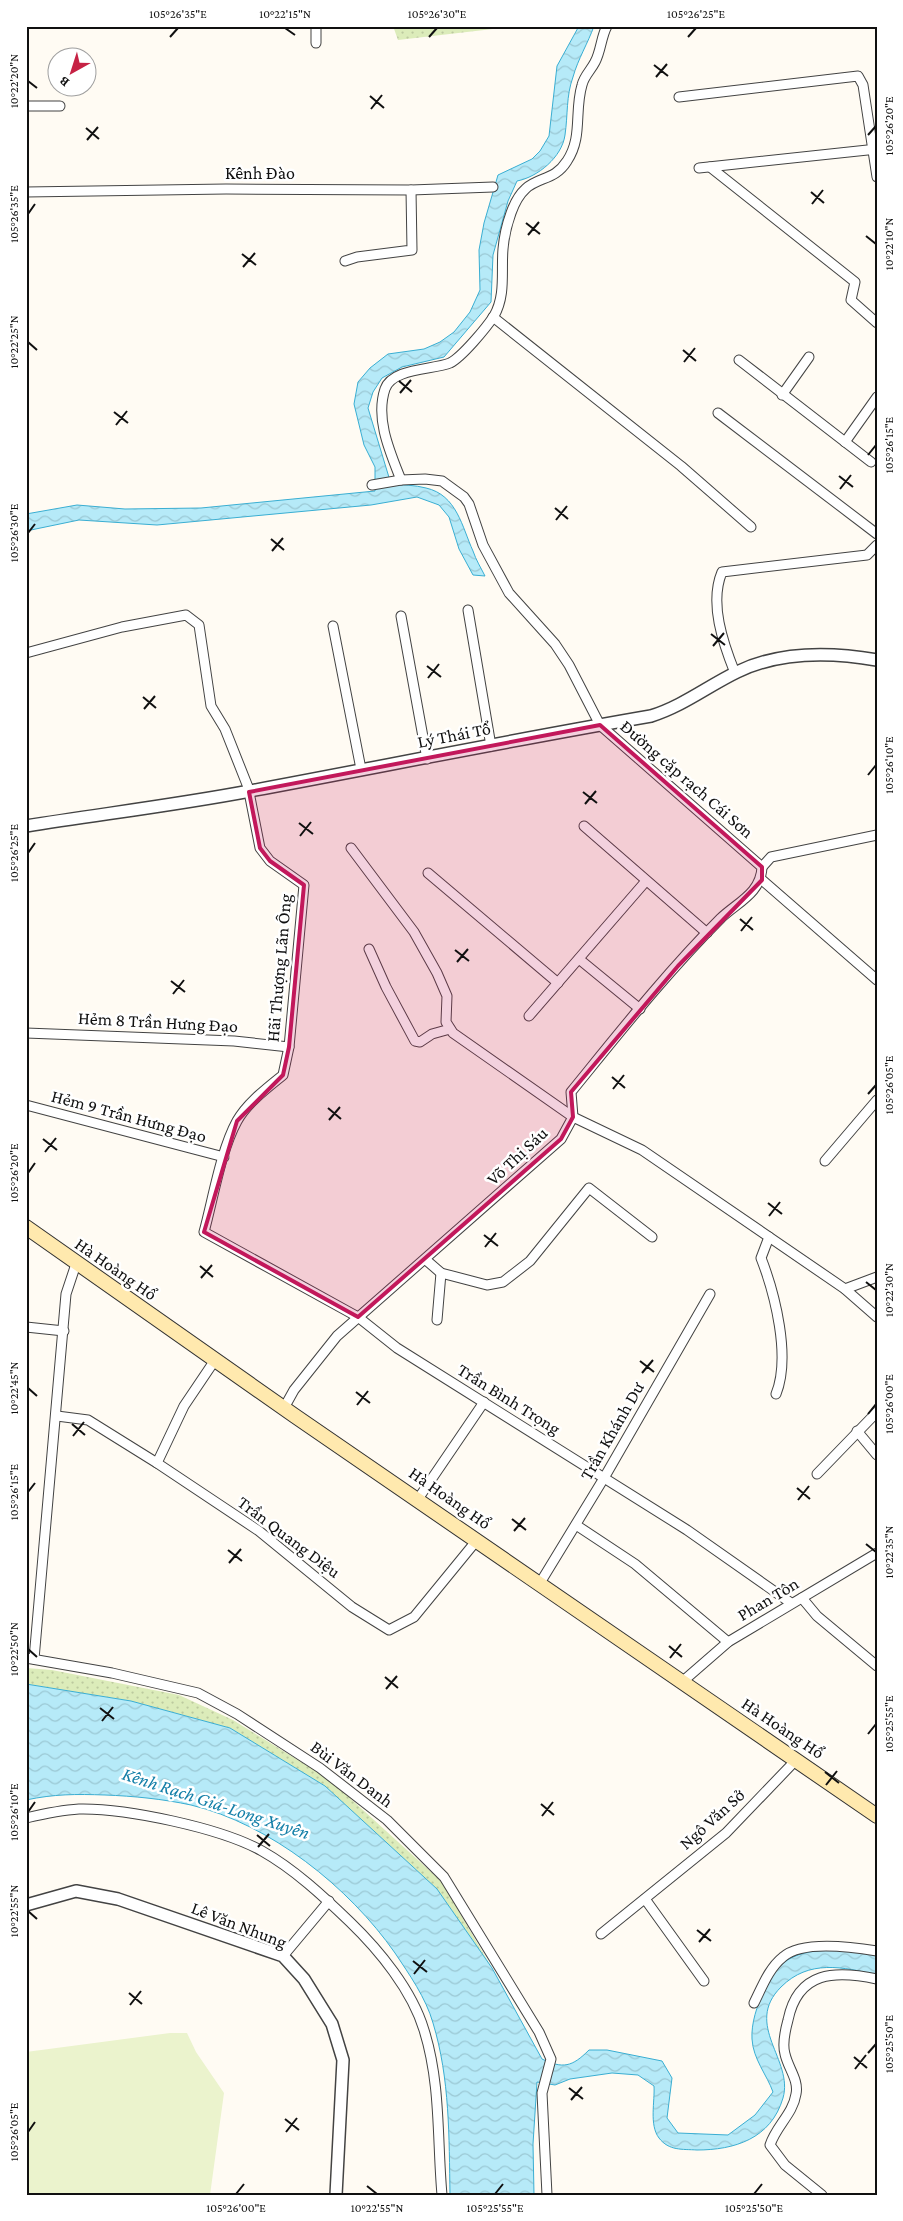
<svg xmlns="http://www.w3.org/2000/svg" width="903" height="2221" viewBox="0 0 903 2221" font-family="'Crimson Pro',serif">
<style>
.grass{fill:url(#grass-dots)}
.pitch{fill:#ebf3cd}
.water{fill:url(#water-waves);stroke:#3aaed2}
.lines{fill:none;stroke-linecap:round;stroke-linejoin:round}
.minor-casing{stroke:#434343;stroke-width:11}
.tertiary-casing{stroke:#434343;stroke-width:14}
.secondary-casing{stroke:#323232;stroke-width:16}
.minor{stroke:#fff;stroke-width:9}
.tertiary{stroke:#fff;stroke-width:11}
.secondary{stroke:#ffe9ae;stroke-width:14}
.marked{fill:#c2185b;fill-opacity:0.2;stroke:#c2185b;stroke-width:4;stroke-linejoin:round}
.ticks{fill:none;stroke:#101010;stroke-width:2}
.labels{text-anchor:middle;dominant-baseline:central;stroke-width:5;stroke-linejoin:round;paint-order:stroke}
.street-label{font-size:18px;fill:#101010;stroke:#fff}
.water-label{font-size:19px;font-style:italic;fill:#137fa8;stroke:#fff}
.neatline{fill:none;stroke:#101010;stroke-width:2}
.ticks-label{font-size:12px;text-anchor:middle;fill:#101010}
</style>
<defs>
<pattern id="grass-dots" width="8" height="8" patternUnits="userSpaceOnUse" patternTransform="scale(1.25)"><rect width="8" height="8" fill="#dcecba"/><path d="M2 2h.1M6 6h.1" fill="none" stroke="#bcc99f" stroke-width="1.8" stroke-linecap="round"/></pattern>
<pattern id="water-waves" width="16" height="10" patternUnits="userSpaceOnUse" patternTransform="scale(1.25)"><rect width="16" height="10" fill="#b6eaf8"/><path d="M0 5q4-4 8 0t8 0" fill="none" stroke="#9bc8d4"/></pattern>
</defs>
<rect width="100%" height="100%" fill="#fffbf3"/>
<g class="grass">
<polygon points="393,26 519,26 398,40"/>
<polygon points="26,1668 52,1670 179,1695 233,1720 329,1779 441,1881 492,1968 437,1889 325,1786 230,1728 131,1701 26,1684"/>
</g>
<polygon class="pitch" points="170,2033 187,2033 196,2052 224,2093 210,2195 26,2195 26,2052"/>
<g class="water">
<path d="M579,26h15c-6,17 -16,33 -21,51 -7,19 -5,38 -8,58 -3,22 -27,42 -48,46l-9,20 -15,54 -2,47 -47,55 -42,10 -20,11 -9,14 -5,16 23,76c12,1 24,1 35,4 31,7 36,39 47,63 3,9 8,17 12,25l-12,-1 -14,-26 -10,-32 -10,-12 -22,-8 -46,8 -214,20 -78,-5 -53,11v-17l51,-9 48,4 76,-1 174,-17v-24l-11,-22 -10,-41 4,-22 12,-14 18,-14 36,-5 16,-7 14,-10 16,-20 10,-22 -1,-40 5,-27 14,-48 34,-16 8,-8 9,-15 8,-70z"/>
<path d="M26,1684l105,17 99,27 95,58 112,103 55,79 50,91c21,10 30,8 47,-9h18l55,11 10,17 -5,40 11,15 50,2 27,-20 18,-23c-6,-17 -20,-33 -21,-53 -1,-15 5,-34 12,-48 5,-9 10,-22 19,-28 25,-19 65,-12 94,-9v21c-34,-8 -68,-16 -96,12 -38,38 13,73 2,111 -12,41 -49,52 -86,52 -15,-1 -28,1 -38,-12 -10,-13 -4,-37 -5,-52l-16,-11 -26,-2 -42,6 -15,6 -18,-3 -4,62 1,51h-84c-1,-58 0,-116 -17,-172 -7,-25 -24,-49 -38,-70 -46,-66 -125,-129 -204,-148 -28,-6 -58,-9 -86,-10 -29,-1 -51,-1 -79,5z"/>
</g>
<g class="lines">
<defs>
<g id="minor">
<polyline points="316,43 316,26"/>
<polyline points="679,97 858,76 863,85 877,177"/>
<polyline points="26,106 60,106"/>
<polyline points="710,167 855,282 851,300 877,323"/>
<polyline points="699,168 877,149"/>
<polyline points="26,192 226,189 411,190 493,187"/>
<polyline points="345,261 357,257 412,250 411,190"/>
<polyline points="493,317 681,466 751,527"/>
<polyline points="739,360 871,462"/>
<polyline points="782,395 809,357"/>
<polyline points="718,413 877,534"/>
<polyline points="845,442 877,397"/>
<path d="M401,480l24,-1 17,2 22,16 5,7 14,41 26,48 46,51 14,21 31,60 162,142c-1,26 -24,35 -41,51 -54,54 -102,115 -150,174l2,25"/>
<path d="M372,485l29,-5c-11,-28 -26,-61 -16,-91 7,-21 48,-19 65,-26 12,-6 36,-35 44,-47 12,-21 7,-44 9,-67 1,-12 4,-25 8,-36 15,-43 39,-25 56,-52 16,-24 7,-49 15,-76 2,-9 9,-15 13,-23 6,-11 6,-25 12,-36"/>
<polyline points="468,610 491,746"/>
<polyline points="401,616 427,759"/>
<polyline points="333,626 361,769"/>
<path d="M26,653l96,-26 64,-12 13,10 12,81 14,23 23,58 12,61 10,13 34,24 -15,162 -6,28c-16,13 -36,28 -46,46 -16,29 -24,78 -33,111l154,85 39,31 290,182 104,73"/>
<path d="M735,673c-12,-30 -26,-70 -13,-101l145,-17 10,-10"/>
<polyline points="584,826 707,933"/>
<polyline points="351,848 414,932 437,973 447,996 446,1022 453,1033 573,1117 642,1150 845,1289 877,1317"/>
<polyline points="762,867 771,857 877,835"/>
<polyline points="428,873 558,983"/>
<polyline points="762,880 877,980"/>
<polyline points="369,949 386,987 415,1041 420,1042 432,1034 450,1029"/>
<polyline points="579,959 640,1009"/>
<polyline points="529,1016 646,881"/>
<polyline points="26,1033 234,1041 289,1047"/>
<polyline points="26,1105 224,1157"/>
<polyline points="825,1161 877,1100"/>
<path d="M769,1237l-8,21c14,36 30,99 15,136"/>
<polyline points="426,1260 441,1273 487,1285 503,1282 530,1261 589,1188 652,1237"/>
<polyline points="845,1289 877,1277"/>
<polyline points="437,1320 441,1273"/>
<polyline points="26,1327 64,1331"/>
<polyline points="284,1408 294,1390 337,1336 561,1139 573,1117"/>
<polyline points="57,1416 88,1420 157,1463 259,1531 352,1607 389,1630 414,1617 477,1540"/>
<polyline points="857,1431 877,1455"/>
<polyline points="157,1463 184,1406 215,1360"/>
<polyline points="817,1474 877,1412"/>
<polyline points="418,1499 484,1402"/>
<polyline points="576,1525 635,1564 728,1642"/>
<polyline points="540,1583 604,1478 710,1294"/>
<polyline points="802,1598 817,1616 877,1666"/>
<polyline points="26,1658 112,1673 198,1693 237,1714 320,1768 387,1820 444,1877 539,2032 551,2059 542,2093 547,2195"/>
<polyline points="34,1659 66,1294 76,1264"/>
<polyline points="682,1682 728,1642 877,1553"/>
<path d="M26,1818c17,-4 36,-8 53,-9 47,-1 142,19 183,42 32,18 61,45 88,71 29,28 62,68 74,108 17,54 13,109 18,165"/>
<polyline points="645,1899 704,1981"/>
<polyline points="601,1934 726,1833 796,1760"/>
<polyline points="283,1956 329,1901"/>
<path d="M754,2003c8,-16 15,-35 29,-46 19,-17 70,-10 94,-6"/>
<path d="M822,2195l-37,-30 -15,-20c6,-19 23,-31 26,-51 3,-14 -8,-26 -11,-40 -3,-10 0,-23 3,-34 10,-49 47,-50 89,-41"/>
</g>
<g id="tertiary">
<path d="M26,826c75,-12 150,-21 224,-35 134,-25 267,-52 401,-75 32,-10 57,-30 86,-44 43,-21 94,-20 140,-12"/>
<polyline points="26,1905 76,1891 118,1899 283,1956 304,1979 332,2024 343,2060 336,2195"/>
</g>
<polyline id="secondary" points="26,1227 295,1416 877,1816"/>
</defs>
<use href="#minor" class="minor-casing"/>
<use href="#tertiary" class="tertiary-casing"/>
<use href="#secondary" class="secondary-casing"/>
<use href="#minor" class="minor"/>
<use href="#tertiary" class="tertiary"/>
<use href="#secondary" class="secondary"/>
</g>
<path class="marked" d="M600,725l162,142v13l-84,86 -107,126 2,25 -12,22 -203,178 -154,-85 33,-111 46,-46 6,-28 15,-162 -34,-24 -10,-13 -11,-56z"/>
<path class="ticks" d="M285,28l10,7M170,37l8,-9M429,37l8,-9M688,37l8,-9M654,65l14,11M656,77l11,-13M28,81l9,7M370,96l14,12M371,109l11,-14M86,128l13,11M868,135l8,-9M87,140l11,-13M811,192l13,11M812,204l11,-14M28,214l7,-10M526,223l14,11M528,235l11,-13M866,236l10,8M242,254l14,11M243,267l12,-14M28,342l9,8M683,350l13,11M684,362l11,-14M399,381l13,11M400,393l11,-13M114,412l14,11M116,425l11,-14M868,455l8,-10M839,476l14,11M840,489l11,-14M555,508l13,11M556,520l11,-14M28,533l7,-9M271,539l13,11M272,551l11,-13M711,634l14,11M713,646l11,-13M427,666l14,11M428,678l11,-14M143,697l13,11M144,709l11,-13M868,775l8,-10M583,792l14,11M585,804l11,-13M299,823l14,11M300,836l11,-14M28,853l7,-10M740,919l13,11M741,931l11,-14M455,950l14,11M457,962l11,-13M171,981l14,11M173,994l11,-14M612,1077l13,11M613,1089l11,-14M868,1094l8,-9M328,1108l13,11M329,1120l11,-13M43,1139l14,11M45,1152l11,-14M28,1173l7,-10M768,1203l14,11M769,1216l11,-14M484,1235l14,11M485,1247l11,-14M200,1266l13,11M201,1278l11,-13M866,1282l10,8M640,1361l14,11M642,1373l11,-13M28,1388l9,8M356,1392l14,11M357,1405l11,-14M868,1414l8,-10M72,1424l13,11M73,1436l11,-14M797,1488l13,11M28,1492l7,-9M798,1500l11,-14M512,1519l14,11M514,1531l11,-13M866,1544l10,8M228,1550l14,11M229,1563l12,-14M669,1646l13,11M28,1649l9,8M670,1658l11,-14M385,1677l13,11M386,1689l11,-13M100,1708l14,11M102,1721l11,-14M868,1734l8,-10M825,1772l14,11M826,1785l11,-14M541,1804l13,11M28,1812l7,-10M542,1816l11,-14M257,1835l13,11M258,1847l11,-13M28,1911l9,8M697,1930l14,11M699,1942l11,-13M413,1961l14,11M414,1974l11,-14M129,1993l13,11M130,2005l11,-14M868,2053l8,-9M854,2057l13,11M855,2069l11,-14M569,2088l14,11M571,2100l11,-13M285,2119l14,11M28,2132l7,-10M286,2132l11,-14M367,2186l10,8M236,2194l8,-10M495,2194l8,-10M754,2194l8,-10"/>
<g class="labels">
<g class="street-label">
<text x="260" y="173">Kênh Đào</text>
<text transform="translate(454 735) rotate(-11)">Lý Thái Tổ</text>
<text transform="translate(687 779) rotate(41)">Đường cặp rạch Cái Sơn</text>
<text transform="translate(279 968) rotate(-85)">Hãi Thượng Lãn Ông</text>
<text transform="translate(158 1022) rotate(3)">Hẻm 8 Trần Hưng Đạo</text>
<text transform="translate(129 1116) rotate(15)">Hẻm 9 Trần Hưng Đạo</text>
<text transform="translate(517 1156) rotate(-43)">Võ Thị Sáu</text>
<text transform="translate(116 1269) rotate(35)">Hà Hoàng Hổ</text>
<text transform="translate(509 1399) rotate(32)">Trần Bình Trọng</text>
<text transform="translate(612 1431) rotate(-60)">Trần Khánh Dư</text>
<text transform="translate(450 1498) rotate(35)">Hà Hoàng Hổ</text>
<text transform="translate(289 1537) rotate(37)">Trần Quang Diệu</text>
<text transform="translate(768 1599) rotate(-31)">Phan Tôn</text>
<text transform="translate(783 1728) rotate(34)">Hà Hoàng Hổ</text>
<text transform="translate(352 1774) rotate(37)">Bùi Văn Danh</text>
<text transform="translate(712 1819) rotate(-42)">Ngô Văn Sở</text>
<text transform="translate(239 1925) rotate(21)">Lê Văn Nhung</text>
</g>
<g class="water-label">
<text transform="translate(216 1803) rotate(18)">Kênh Rạch Giá-Long Xuyên</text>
</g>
</g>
<rect width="903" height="2221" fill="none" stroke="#ffffff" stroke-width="55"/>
<g transform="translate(72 72) rotate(219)"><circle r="24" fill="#ffffff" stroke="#9f9f9f"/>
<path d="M0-4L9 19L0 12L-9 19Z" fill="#c62244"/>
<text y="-8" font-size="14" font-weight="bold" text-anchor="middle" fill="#101010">B</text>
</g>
<rect x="28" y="28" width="848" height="2166" class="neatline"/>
<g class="ticks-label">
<text x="178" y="18">105°26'35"E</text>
<text x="285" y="18">10°22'15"N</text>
<text x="437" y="18">105°26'30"E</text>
<text x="696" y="18">105°26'25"E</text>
<text transform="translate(14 81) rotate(-90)" y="4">10°22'20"N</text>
<text transform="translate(889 126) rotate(-90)" y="4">105°26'20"E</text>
<text transform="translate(14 214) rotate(-90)" y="4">105°26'35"E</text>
<text transform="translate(889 244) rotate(-90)" y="4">10°22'10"N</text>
<text transform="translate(14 342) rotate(-90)" y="4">10°22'25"N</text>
<text transform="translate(889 445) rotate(-90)" y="4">105°26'15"E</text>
<text transform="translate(14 533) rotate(-90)" y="4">105°26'30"E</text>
<text transform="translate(889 765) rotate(-90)" y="4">105°26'10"E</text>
<text transform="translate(14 853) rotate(-90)" y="4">105°26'25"E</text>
<text transform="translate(889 1085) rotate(-90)" y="4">105°26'05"E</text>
<text transform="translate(14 1173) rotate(-90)" y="4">105°26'20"E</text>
<text transform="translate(889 1290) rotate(-90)" y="4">10°22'30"N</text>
<text transform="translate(14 1388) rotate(-90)" y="4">10°22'45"N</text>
<text transform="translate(889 1404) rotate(-90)" y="4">105°26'00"E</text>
<text transform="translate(14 1492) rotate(-90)" y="4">105°26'15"E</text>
<text transform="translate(889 1552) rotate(-90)" y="4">10°22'35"N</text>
<text transform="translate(14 1649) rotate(-90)" y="4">10°22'50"N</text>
<text transform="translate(889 1724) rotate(-90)" y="4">105°25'55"E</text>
<text transform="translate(14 1812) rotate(-90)" y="4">105°26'10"E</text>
<text transform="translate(14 1911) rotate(-90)" y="4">10°22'55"N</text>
<text transform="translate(889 2044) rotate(-90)" y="4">105°25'50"E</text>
<text transform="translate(14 2132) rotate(-90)" y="4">105°26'05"E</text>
<text x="236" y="2212">105°26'00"E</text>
<text x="377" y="2212">10°22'55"N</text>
<text x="495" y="2212">105°25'55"E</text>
<text x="754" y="2212">105°25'50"E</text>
</g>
</svg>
